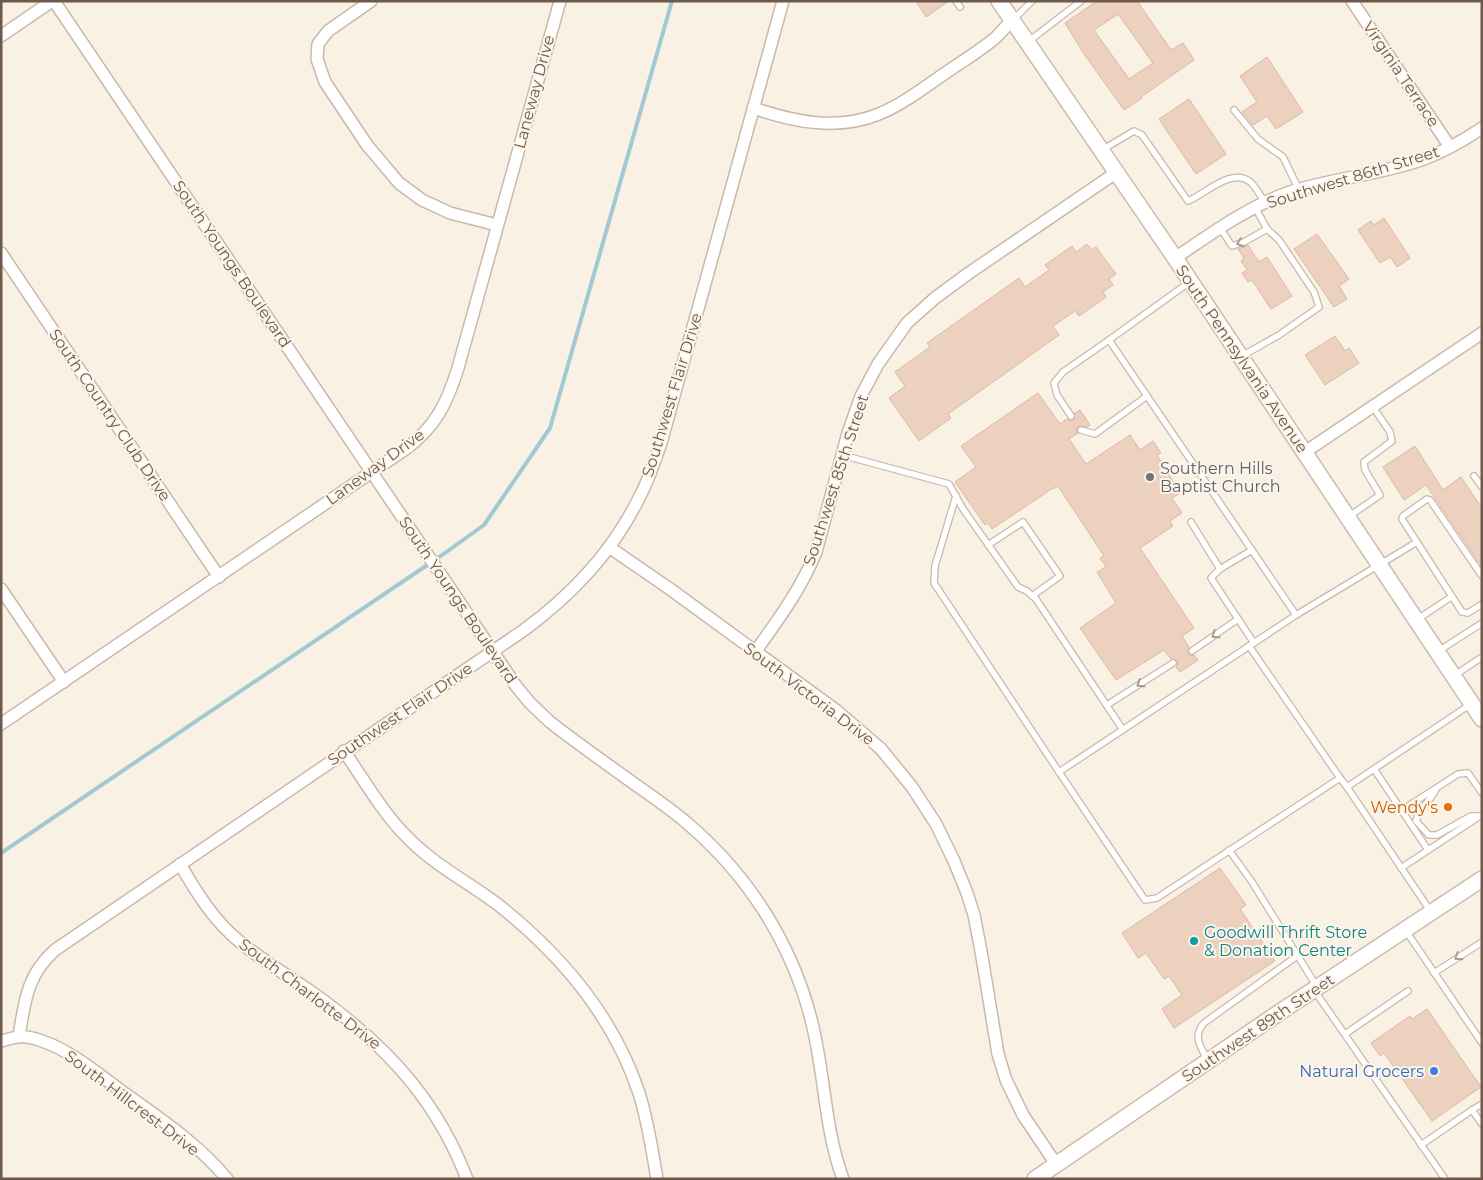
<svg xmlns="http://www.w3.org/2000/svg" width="1483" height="1180" viewBox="0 0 1483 1180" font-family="Montserrat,sans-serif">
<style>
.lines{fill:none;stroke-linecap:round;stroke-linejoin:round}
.stream{stroke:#a2c9d1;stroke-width:4}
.building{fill:#ebd1be;stroke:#dcb8a1;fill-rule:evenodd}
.lane-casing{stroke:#c8b9ab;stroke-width:8}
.street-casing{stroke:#c8b9ab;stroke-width:14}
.secondary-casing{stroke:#cebbac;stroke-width:18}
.lane{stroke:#fff;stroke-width:5.5}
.street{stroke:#fff;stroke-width:11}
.secondary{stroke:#fff;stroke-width:15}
.oneway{stroke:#a89b94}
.worship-dot{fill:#6b7280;stroke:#fdf5e9;stroke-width:2}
.food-dot{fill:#e8710a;stroke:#fdf5e9;stroke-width:2}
.culture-dot{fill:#0f9aa8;stroke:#fdf5e9;stroke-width:2}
.shop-dot{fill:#3f7fe0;stroke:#fdf5e9;stroke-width:2}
.labels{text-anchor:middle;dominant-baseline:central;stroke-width:4;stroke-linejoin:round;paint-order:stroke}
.street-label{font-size:16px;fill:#6e594c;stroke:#fdf5e9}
.worship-label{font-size:16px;fill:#5b616d;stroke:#fdf5e9;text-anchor:start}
.food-label{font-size:16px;fill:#c56008;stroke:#fdf5e9;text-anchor:end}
.culture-label{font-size:16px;fill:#0d838f;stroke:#fdf5e9;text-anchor:start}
.shop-label{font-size:16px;fill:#366cbe;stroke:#fdf5e9;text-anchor:end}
</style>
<rect width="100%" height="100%" fill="#f9f1e4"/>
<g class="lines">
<polyline class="stream" points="1,853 445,553 484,525 550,428 672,1"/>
</g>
<g class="building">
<polygon points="916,1 949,1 926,17"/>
<path d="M1097,1h40l34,49 12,-7 11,17 -53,37 1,1 -18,12 -40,-56 -19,-31zM1118,14l35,49 -24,16 -35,-49z"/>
<polygon points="1267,57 1303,112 1276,129 1267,116 1253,125 1242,112 1257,102 1240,76"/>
<polygon points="1189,99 1226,154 1196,174 1159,119"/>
<polygon points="1384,218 1410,258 1397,267 1390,257 1380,263 1358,230 1371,221 1374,225"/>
<polygon points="1317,234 1349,279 1339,286 1347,299 1334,307 1294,249"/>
<polygon points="1087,244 1092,250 1096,247 1116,274 1109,279 1113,285 1103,292 1106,297 1079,316 1075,311 1053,326 1059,335 948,414 951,418 919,441 889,398 905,386 895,372 930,347 927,343 1019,278 1025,287 1049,270 1045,265 1072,246 1076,252"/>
<polygon points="1248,245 1259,262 1267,257 1292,296 1271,309 1252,280 1248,282 1242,273 1247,270 1241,261 1244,258 1238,249"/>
<polygon points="1335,336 1345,351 1349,348 1359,363 1325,385 1305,355"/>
<polygon points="1038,393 1060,424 1067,419 1071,421 1074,420 1075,413 1080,410 1090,425 1087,427 1078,426 1076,429 1078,433 1069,439 1086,464 1130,435 1140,450 1153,441 1161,453 1157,455 1180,493 1172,498 1182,513 1170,521 1173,526 1140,548 1194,628 1182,636 1189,647 1188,653 1190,655 1194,655 1198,660 1180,672 1176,667 1178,663 1177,660 1171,659 1164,650 1116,680 1080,628 1116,603 1097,572 1106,567 1100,558 1104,556 1058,486 1053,489 1053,488 992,529 988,523 985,525 955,482 976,467 961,446"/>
<polygon points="1415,446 1443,490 1461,477 1482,508 1482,567 1426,485 1404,500 1383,467"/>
<polygon points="1220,868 1246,905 1240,909 1275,961 1174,1028 1162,1009 1182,995 1169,976 1164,979 1146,953 1138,958 1122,933"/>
<polygon points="1427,1009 1481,1087 1432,1121 1384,1053 1380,1056 1371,1043 1410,1016 1412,1019"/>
</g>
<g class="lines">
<defs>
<g id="lane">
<polyline points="956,1 960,7"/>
<polyline points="1014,19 1032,1"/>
<polyline points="1029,41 1081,1"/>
<polyline points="1234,110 1258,139 1283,157 1299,190"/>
<path d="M1102,150l32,-19 8,4 46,66c17,-7 43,-33 61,-20 6,4 11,15 16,21"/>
<polyline points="1220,228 1232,246 1244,242 1267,229"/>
<polyline points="1191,281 1109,340 1296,615 1417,542"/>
<polyline points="1242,356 1279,335 1319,307 1314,292 1279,240 1267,229 1255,207"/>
<polyline points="1071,416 1057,395 1054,383 1063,372 1109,340"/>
<polyline points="1081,430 1095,434 1147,396"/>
<polyline points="842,455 949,484 963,509 1018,587 1027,591 1036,599 1123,730"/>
<polyline points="1474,476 1482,487"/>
<polyline points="956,496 935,566 934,583 1059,772"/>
<polyline points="1348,517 1380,495 1365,470 1364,462 1392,441 1390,432 1373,407"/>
<polyline points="1191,522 1220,569 1252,550"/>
<polyline points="988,545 1023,522 1060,576 1032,596"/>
<polyline points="1220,569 1211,578 1254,643"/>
<polyline points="1482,576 1430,500 1427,499 1403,516 1402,519 1462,612 1468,613 1482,604"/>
<polyline points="1296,615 1059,772 1145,900 1157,898 1340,778 1347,787"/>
<polyline points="1418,619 1451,597"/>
<polyline points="1249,646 1340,778"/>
<polyline points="1192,651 1238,619"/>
<polyline points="1437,652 1482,623"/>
<polyline points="1455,675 1482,657"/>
<polyline points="1107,705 1173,663"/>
<polyline points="1374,769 1428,850"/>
<path d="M1436,789c-5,11 -17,20 -20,32l13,14h8l34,-19h10"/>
<polyline points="1402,810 1458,774 1468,773 1482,793"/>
<polyline points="1229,850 1252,882 1317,987"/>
<polyline points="1401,868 1480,816"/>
<polyline points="1431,912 1347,787 1471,704"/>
<polyline points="1406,931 1482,1043"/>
<polyline points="1434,973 1482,942"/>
<polyline points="1314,990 1445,1179"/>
<polyline points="1345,1034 1408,991"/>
<path d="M1208,1061c-7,-14 -16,-24 -4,-38l93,-67"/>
<polyline points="1482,1104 1472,1110 1482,1124"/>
<polyline points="1421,1145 1472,1110"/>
</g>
<g id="street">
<path d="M54,1l462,685 14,17 20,19c28,22 57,42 86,63 17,12 35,24 51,38 61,52 104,119 124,196 14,53 13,109 32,160"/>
<polyline points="371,1 328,31 318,44 317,59 325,82 367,145 399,183 422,200 435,206 450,213 497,225"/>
<polyline points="1352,1 1450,147"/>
<polyline points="1,36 52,1"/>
<path d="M753,108c42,14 84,23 126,6 22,-9 42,-24 62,-38 17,-12 36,-23 53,-37 6,-5 12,-13 18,-19"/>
<polyline points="1,253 219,577"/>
<path d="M1175,258c36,-24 71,-50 112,-65 45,-15 93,-18 137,-34 21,-8 40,-19 58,-31"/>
<polyline points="1305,452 1482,333"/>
<polyline points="609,547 670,589 837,711 881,749 912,787 936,824 954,861 967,893 974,915 981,951 998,1054 1006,1080 1023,1115 1056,1164"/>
<polyline points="1,589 64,682"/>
<path d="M755,652c23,-32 46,-63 61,-100l32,-119 13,-37 17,-32 29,-41 28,-25 34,-25 148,-101"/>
<path d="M1,724l406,-276c29,-22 40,-45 51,-80l102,-367"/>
<path d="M344,751c20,29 38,61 63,86 28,29 63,46 94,70 61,49 113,111 138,186 9,28 13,57 18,86"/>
<path d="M180,864c16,28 34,57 60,78 29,24 63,42 93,66 61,46 106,98 134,171"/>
<path d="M19,1036c6,-36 8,-61 36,-86l469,-320c49,-36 90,-80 116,-134 9,-17 15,-36 21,-53l122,-442"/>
<path d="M1,1041c17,-5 24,-6 41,0 27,9 51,29 74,46 38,28 81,55 111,92"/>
</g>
<g id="secondary">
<polyline points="999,1 1175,258 1482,719"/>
<polyline points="1035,1179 1277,1014 1482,879"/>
</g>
</defs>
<use href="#lane" class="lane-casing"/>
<use href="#street" class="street-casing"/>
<use href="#secondary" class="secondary-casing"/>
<use href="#lane" class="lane"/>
<use href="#street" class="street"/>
<use href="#secondary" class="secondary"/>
</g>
<defs><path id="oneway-chevron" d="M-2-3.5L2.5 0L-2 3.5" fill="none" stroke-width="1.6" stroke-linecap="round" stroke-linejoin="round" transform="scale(1.25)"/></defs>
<g class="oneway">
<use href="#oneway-chevron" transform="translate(1240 243) rotate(159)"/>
<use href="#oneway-chevron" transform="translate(1215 635) rotate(146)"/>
<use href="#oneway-chevron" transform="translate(1140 684) rotate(147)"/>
<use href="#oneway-chevron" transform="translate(1458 957) rotate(146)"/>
</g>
<circle class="worship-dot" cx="1150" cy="477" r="5"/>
<circle class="food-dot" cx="1448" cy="807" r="5"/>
<circle class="culture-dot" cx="1194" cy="941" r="5"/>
<circle class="shop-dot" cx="1434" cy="1071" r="5"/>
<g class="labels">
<g class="street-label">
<text transform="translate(1401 74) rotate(56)">Virginia Terrace</text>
<text transform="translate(534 92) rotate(-75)">Laneway Drive</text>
<text transform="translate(1353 177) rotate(-17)">Southwest 86th Street</text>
<text transform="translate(232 264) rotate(56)">South Youngs Boulevard</text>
<text transform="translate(1242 359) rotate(56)">South Pennsylvania Avenue</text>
<text transform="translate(672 395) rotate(-73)">Southwest Flair Drive</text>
<text transform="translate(110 415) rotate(56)">South Country Club Drive</text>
<text transform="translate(375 467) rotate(-36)">Laneway Drive</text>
<text transform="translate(836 480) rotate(-72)">Southwest 85th Street</text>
<text transform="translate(458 600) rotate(56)">South Youngs Boulevard</text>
<text transform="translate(809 694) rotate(37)">South Victoria Drive</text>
<text transform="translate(400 714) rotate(-34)">Southwest Flair Drive</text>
<text transform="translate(310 994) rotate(37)">South Charlotte Drive</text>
<text transform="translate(1258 1028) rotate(-34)">Southwest 89th Street</text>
<text transform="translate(132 1103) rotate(37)">South Hillcrest Drive</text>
</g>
<g class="worship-label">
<text x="1160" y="468">Southern Hills<tspan x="1160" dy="18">Baptist Church</tspan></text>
</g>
<g class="food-label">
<text x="1438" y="807">Wendy's</text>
</g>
<g class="culture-label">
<text x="1204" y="932">Goodwill Thrift Store<tspan x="1204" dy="18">&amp; Donation Center</tspan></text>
</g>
<g class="shop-label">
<text x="1424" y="1071">Natural Grocers</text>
</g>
</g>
<rect width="1483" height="1180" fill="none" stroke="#6e594c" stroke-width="5"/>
</svg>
